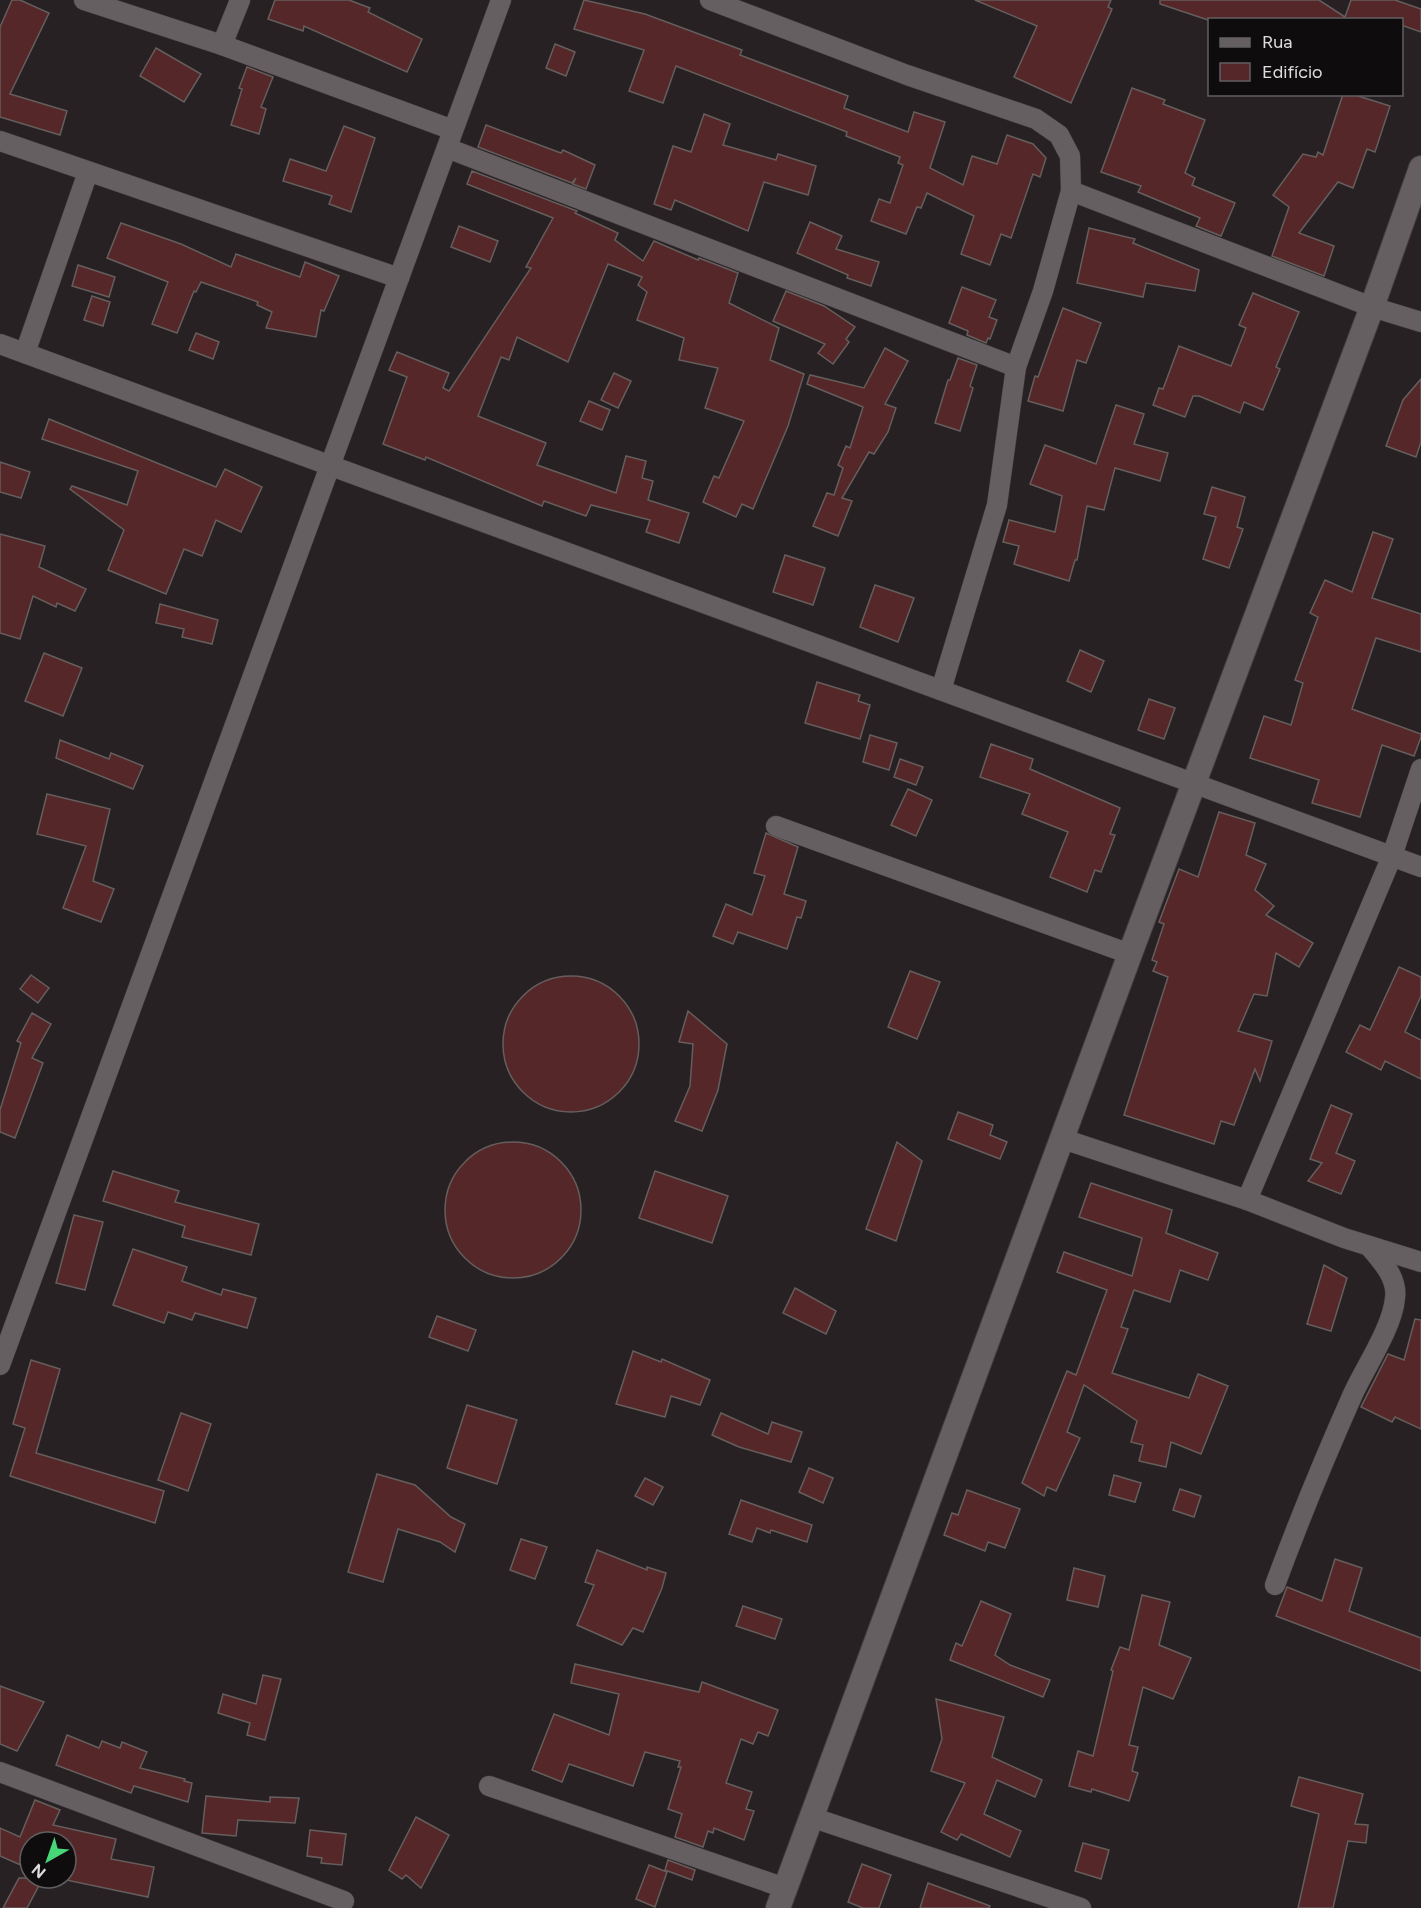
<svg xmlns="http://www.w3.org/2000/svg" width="1421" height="1908" viewBox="0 0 1421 1908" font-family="Figtree,sans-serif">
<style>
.building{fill:#552728;stroke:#655e5d;stroke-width:1.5}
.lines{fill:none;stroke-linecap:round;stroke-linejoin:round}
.minor-casing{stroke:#423d3f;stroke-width:21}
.tertiary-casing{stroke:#423d3f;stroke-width:26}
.minor{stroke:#665f62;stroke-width:20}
.tertiary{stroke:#665f62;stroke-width:24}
</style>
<rect width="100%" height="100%" fill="#272124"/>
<g class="building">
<polygon points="12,0 20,0 49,13 10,94 67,111 60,135 0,117 0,27"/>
<polygon points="275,0 349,0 370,8 368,12 422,39 407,72 304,26 303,31 268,19"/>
<polygon points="584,0 645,14 742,50 740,55 848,96 844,108 908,132 914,112 945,122 930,168 963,185 972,156 997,164 1007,135 1033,144 1046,158 1040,177 1033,174 1011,238 1001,234 990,265 961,254 974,216 927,193 921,208 917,207 906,234 871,221 879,199 890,203 903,165 898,163 900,157 846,136 847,132 676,66 663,103 629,91 644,50 574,29"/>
<polygon points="975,0 1111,0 1108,7 1112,9 1071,103 1014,77 1037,26"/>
<polygon points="1160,0 1319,0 1345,17 1351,0 1395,0 1421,9 1421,32 1401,25 1401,20 1208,20 1160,4"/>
<polygon points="555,44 575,52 566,76 546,68"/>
<polygon points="156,48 201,74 184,102 140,76"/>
<polygon points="247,67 273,77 261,107 266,109 259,134 231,125 242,89 239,88"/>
<polygon points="1132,88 1165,100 1163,104 1205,120 1185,173 1195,178 1192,185 1235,203 1221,236 1196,226 1200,218 1138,192 1141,186 1101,172"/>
<polygon points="1343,94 1352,94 1390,106 1375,152 1367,149 1353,188 1338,182 1299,233 1334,246 1324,276 1272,256 1289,207 1273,195 1303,154 1316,157 1318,152 1323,155"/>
<polygon points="704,114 730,124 723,145 776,160 778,154 816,166 808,195 764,182 748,231 675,200 671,210 654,204 673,146 691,152"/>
<polygon points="486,125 561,153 563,150 595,165 586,189 573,184 576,178 572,183 478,147"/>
<polygon points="344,126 375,138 351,212 329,204 332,196 283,181 290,159 326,171"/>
<polygon points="472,171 577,211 575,213 618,233 615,240 643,261 654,241 698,260 699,258 738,273 729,303 779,328 770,360 804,374 788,426 753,509 742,504 736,517 703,502 714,476 719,478 744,421 705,408 718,368 679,360 684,338 637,320 647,292 638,285 642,277 608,264 568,362 517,337 509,360 501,357 478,416 546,443 537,465 616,493 626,456 646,461 642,478 653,481 648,500 689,513 679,543 646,532 650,520 591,505 586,516 544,501 542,506 426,457 425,460 383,444 407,377 389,370 397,352 449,373 443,388 449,391 531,268 526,267 553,218 467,184"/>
<polygon points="810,222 842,236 836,249 879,262 871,286 847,278 848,275 797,253"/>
<polygon points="121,223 181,244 231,267 236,254 300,277 305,262 339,276 324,311 321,310 316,337 266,328 272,312 257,305 258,302 201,282 196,292 194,291 177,333 152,324 168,282 107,258"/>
<polygon points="459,226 498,241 490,262 451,247"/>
<polygon points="1089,228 1135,239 1133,243 1199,270 1195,291 1146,283 1143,297 1077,283"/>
<polygon points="78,265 115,277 109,297 72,286"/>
<polygon points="962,287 996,300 989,317 997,320 990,339 988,338 986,343 967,335 968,331 949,323"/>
<polygon points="786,291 824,306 855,327 846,339 849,342 833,364 818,353 825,344 773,321"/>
<polygon points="1253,293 1299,312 1276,367 1280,369 1263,410 1244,402 1240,413 1199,396 1193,396 1185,417 1153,405 1159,388 1163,389 1179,346 1231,366 1246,328 1239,325"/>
<polygon points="92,296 110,302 103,326 84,320"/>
<polygon points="1063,308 1101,323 1086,363 1077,360 1063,411 1028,401 1035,376 1038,377"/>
<polygon points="196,333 219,342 213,359 189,350"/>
<polygon points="885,348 908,361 885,404 896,408 888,432 874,454 869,452 842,498 852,501 838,536 813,526 827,493 834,495 843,468 838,465 846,446 850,448 863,407 807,384 810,375 864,388"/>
<polygon points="958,358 977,365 970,386 973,388 960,431 935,423 948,380 950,380"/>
<polygon points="614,373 631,381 618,408 601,400"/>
<polygon points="1421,379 1421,442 1416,457 1386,446 1403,400"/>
<polygon points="589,401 610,410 602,430 580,421"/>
<polygon points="1116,405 1144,414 1134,444 1168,453 1160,481 1115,468 1104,510 1087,506 1077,560 1075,560 1069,581 1014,564 1019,546 1003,542 1009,520 1055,532 1062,496 1030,484 1045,445 1096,464"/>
<polygon points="49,419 216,487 225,469 262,487 241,532 216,520 202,556 184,549 166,594 108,570 124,530 70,489 72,486 127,505 138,471 42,439"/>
<polygon points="0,462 30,472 21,498 0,492"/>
<polygon points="1212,487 1245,497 1237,527 1243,529 1229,568 1203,559 1216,517 1204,514"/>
<polygon points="1373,532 1393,539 1372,598 1421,614 1421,652 1376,638 1352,709 1421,734 1421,737 1414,756 1382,745 1360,817 1312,803 1319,780 1250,758 1264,716 1291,725 1303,683 1295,680 1318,617 1310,613 1325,580 1352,592"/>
<polygon points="0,534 45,546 39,567 86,589 75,611 57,603 56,607 33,596 20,639 0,633"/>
<polygon points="785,555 825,568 813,605 773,592"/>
<polygon points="875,585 914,598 898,642 860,627"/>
<polygon points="160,604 218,620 212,644 182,637 184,629 156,623"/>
<polygon points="1080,650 1104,661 1091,692 1067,681"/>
<polygon points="44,653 82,668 63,716 25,701"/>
<polygon points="817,682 860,695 858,701 870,705 860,739 805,723"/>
<polygon points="1149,699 1175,708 1164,739 1138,730"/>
<polygon points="870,735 897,743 889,770 863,762"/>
<polygon points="60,740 109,759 111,753 143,766 133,789 56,758"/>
<polygon points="991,744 1033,759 1030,769 1120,808 1110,834 1115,835 1101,872 1095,870 1087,892 1050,877 1068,832 1022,814 1030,794 980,777"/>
<polygon points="900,759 923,767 916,785 894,777"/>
<polygon points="908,789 932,800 916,836 891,825"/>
<polygon points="47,794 110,809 93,881 114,889 101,922 63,908 86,846 37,834"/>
<polygon points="1219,812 1255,823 1246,855 1266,864 1255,890 1274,906 1266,915 1313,943 1299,967 1276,953 1267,996 1254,994 1238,1031 1272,1041 1260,1081 1255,1069 1234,1125 1221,1121 1214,1144 1124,1115 1168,977 1153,971 1157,962 1152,960 1164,924 1159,922 1179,869 1198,877"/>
<polygon points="766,833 798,847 784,894 806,901 801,918 797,917 787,949 738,932 733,944 713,936 726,904 752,915 765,876 754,873"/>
<polygon points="1399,967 1421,977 1421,996 1405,1032 1421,1040 1421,1079 1385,1061 1381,1070 1346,1052 1360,1025 1370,1030"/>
<polygon points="910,971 940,982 917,1039 888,1027"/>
<polygon points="31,975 49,988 38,1003 20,989"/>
<circle cx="571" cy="1044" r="68"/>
<polygon points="688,1011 727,1044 718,1090 702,1131 675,1121 690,1086 693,1044 679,1042"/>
<polygon points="32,1013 51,1024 32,1058 43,1063 15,1138 0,1132 0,1110 21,1043 17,1041"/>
<polygon points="1331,1105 1352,1114 1336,1153 1355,1161 1341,1194 1308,1181 1322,1163 1310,1159"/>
<polygon points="958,1112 993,1125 990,1135 1007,1142 1000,1159 948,1139"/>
<circle cx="513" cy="1210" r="68"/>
<polygon points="897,1142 922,1161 896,1241 866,1229"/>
<polygon points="113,1171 179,1191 175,1202 259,1224 251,1255 182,1237 185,1226 103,1201"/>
<polygon points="655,1171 728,1196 712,1243 639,1218"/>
<polygon points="1091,1183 1172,1210 1166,1233 1218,1253 1208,1280 1180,1270 1170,1302 1134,1290 1121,1327 1128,1329 1112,1373 1189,1398 1198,1374 1228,1386 1201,1454 1171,1442 1166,1467 1139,1461 1143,1445 1131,1442 1137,1421 1084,1385 1067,1432 1080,1438 1056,1491 1047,1487 1044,1496 1022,1483 1067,1371 1076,1375 1107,1290 1057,1272 1064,1252 1132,1276 1142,1238 1079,1217"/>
<polygon points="74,1215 103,1222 85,1290 56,1283"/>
<polygon points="133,1249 187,1267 182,1281 221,1295 223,1289 256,1298 247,1328 195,1313 192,1320 168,1312 164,1323 113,1305"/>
<polygon points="1324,1265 1347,1278 1331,1331 1307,1324"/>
<polygon points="795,1288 836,1311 826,1334 783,1313"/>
<polygon points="437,1316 476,1330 468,1351 429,1337"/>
<polygon points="1415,1319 1421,1320 1421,1429 1395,1417 1392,1422 1361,1407 1388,1354 1404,1360"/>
<polygon points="633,1351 661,1362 662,1359 710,1380 700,1405 671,1396 665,1417 616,1404"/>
<polygon points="31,1360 60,1369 36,1453 164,1491 155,1523 10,1476 25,1428 13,1424"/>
<polygon points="467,1405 517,1420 497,1484 447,1468"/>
<polygon points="181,1413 211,1424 188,1491 158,1480"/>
<polygon points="721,1413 768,1434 772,1422 802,1432 791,1462 739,1447 712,1435"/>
<polygon points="809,1468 833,1478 823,1503 799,1492"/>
<polygon points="377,1474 415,1485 451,1517 465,1524 455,1552 440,1542 398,1529 383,1582 348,1572"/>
<polygon points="1114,1475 1141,1483 1135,1502 1109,1495"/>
<polygon points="645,1478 663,1487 653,1505 635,1496"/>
<polygon points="1180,1489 1201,1496 1194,1517 1173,1510"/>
<polygon points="967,1490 1020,1509 1005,1548 988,1542 985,1551 944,1535 952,1513 958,1515"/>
<polygon points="741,1500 812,1525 807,1542 771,1530 770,1533 757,1528 752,1542 729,1534"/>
<polygon points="521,1539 547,1547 535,1579 510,1570"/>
<polygon points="597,1550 647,1570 647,1567 666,1573 662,1588 643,1632 633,1628 622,1645 577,1625 594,1585 585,1582"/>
<polygon points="1335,1559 1362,1568 1349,1611 1421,1638 1421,1671 1276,1616 1287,1587 1322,1601"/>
<polygon points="1074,1568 1105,1576 1098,1607 1067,1600"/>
<polygon points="1142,1595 1170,1602 1159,1645 1191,1658 1173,1699 1143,1687 1129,1745 1138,1747 1132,1771 1138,1773 1129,1801 1092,1789 1091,1792 1069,1786 1078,1751 1093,1756 1113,1671 1111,1670 1120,1647 1129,1650"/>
<polygon points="981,1601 1011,1614 995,1655 1010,1665 1050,1680 1043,1697 950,1660 956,1643 962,1646"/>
<polygon points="743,1606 782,1619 775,1639 736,1626"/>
<polygon points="575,1664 699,1692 702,1682 778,1710 768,1736 758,1732 753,1744 741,1739 726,1783 752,1792 746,1809 754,1811 744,1840 714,1828 713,1833 708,1831 703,1847 675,1837 682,1814 668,1809 681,1767 678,1767 680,1761 645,1752 633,1786 569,1764 562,1782 532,1770 554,1714 609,1735 619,1694 571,1683"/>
<polygon points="263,1675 281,1679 265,1740 247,1735 250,1723 218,1713 223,1694 256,1704"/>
<polygon points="0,1686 44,1702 17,1751 0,1744"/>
<polygon points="936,1699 1004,1717 992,1757 1042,1780 1035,1797 997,1780 984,1814 1021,1831 1010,1857 961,1834 957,1840 941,1832 965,1783 931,1771 942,1739"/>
<polygon points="67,1735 99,1748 102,1741 120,1748 122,1742 147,1752 140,1768 185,1779 184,1781 192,1783 188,1802 134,1786 131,1793 56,1765"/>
<polygon points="1299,1777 1363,1794 1355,1824 1368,1825 1366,1843 1348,1841 1333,1908 1298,1908 1319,1814 1291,1806"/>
<polygon points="206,1796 270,1802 270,1797 299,1798 295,1823 238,1820 236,1836 202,1833"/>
<polygon points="35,1800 60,1810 53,1825 116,1839 111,1859 154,1867 148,1897 66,1880 66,1842 30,1842 30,1869 0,1856 0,1828 20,1837"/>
<polygon points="416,1817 449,1835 421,1888 406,1875 402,1879 389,1870"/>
<polygon points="310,1830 346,1834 342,1865 321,1863 322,1858 307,1856"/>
<polygon points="1083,1843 1109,1850 1101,1879 1075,1871"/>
<polygon points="668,1860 695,1870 692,1880 665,1870"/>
<polygon points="862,1864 891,1875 879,1908 863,1908 848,1902"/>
<polygon points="649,1865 667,1872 655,1907 636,1899"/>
<polygon points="19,1878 43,1878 27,1908 3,1908"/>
<polygon points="928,1883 990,1906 989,1908 920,1908"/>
</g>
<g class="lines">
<defs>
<g id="minor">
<polyline points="84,0 222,45 453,130"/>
<polyline points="710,0 907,75 1036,119 1059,135 1070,156 1071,191 1043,291 1016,367 997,505 941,690"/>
<polyline points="222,45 240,0"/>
<polyline points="0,141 399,278"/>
<polyline points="447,148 1016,367"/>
<polyline points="1071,191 1372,307 1421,322"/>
<polyline points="0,344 1421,867"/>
<polyline points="25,353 88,172"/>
<polyline points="776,826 1130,954"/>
<polyline points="1063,1139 1247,1200 1344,1238 1421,1262"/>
<polyline points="1247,1200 1392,856 1421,769"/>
<polyline points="0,1365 501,0"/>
<path d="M1275,1585c24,-65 50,-128 78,-191 12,-26 40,-68 42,-96 3,-20 -14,-38 -26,-52"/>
<polyline points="0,1772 344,1901"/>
<polyline points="489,1786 785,1888"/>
<polyline points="811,1817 1081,1908"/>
</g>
<polyline id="tertiary" points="778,1908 1130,954 1372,307 1421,168"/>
</defs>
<use href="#minor" class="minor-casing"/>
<use href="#tertiary" class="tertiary-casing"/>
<use href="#minor" class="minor"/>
<use href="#tertiary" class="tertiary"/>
</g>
<rect x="1208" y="18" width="195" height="78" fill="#0e0c0d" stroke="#625f61" stroke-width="1.5"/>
<rect x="1220" y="38" width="30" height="9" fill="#665f62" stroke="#625f61" stroke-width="1.5"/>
<text x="1262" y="48" font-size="18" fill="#e0dcde">Rua</text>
<rect x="1220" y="63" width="30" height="18" fill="#552728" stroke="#625f61" stroke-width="1.5"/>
<text x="1262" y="78" font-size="18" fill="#e0dcde">Edifício</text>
<g transform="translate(48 1860) rotate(220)"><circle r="28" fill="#0e0c0d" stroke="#625f61" stroke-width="1.5"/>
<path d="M0-4.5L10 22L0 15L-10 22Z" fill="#47d779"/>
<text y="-9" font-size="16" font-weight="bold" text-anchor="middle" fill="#e0dcde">N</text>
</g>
</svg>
